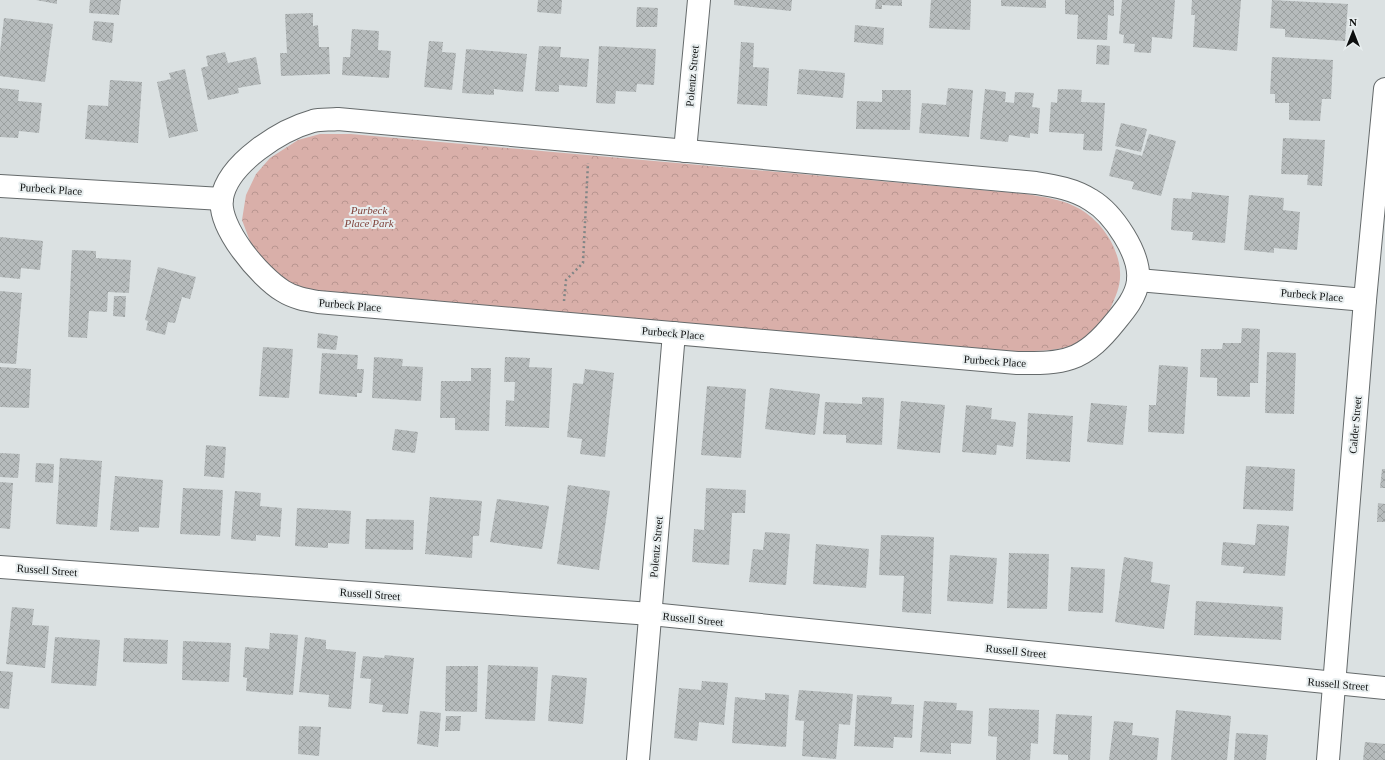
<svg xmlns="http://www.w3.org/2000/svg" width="1385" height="760" viewBox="0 0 1385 760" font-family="'Times New Roman',serif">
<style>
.park{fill:url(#park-crowns)}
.building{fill:url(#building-cross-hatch)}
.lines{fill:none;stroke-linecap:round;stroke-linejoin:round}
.minor-casing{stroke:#656a6b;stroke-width:24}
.path{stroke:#818686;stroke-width:2.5;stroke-dasharray:2 3;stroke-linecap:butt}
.minor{stroke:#fff;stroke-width:22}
.labels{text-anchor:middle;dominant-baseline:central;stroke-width:4;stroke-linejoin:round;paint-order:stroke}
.street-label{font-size:11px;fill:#0d0f0f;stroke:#e8eeef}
.park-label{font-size:11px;font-style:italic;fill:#80443c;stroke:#e8eeef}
</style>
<defs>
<pattern id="park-crowns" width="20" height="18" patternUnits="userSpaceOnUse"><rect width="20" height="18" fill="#d9afa9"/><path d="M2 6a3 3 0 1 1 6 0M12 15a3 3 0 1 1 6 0" fill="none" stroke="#b99590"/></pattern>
<pattern id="building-cross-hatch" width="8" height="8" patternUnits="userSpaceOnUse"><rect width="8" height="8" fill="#b6bbbc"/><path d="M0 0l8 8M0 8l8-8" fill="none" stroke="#9ba0a0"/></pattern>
</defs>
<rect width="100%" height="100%" fill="#dbe1e2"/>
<path class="park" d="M320,134h31l675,60c17,3 35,5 50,13 23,11 43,39 44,65 1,13 -4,24 -9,35 -6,14 -23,33 -38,38 -19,7 -39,6 -60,6l-703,-60 -25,-10 -18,-15 -16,-22 -9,-24 4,-25 10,-21 14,-16 28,-18z"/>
<g class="building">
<polygon points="36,0 57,0 57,4"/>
<polygon points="90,0 121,0 119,15 89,13"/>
<polygon points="538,0 562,0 561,14 537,12"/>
<polygon points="734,0 792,0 791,11 734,5"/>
<polygon points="876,0 902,0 902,6 882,5 882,9 875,9"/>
<polygon points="931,0 971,0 970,30 929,28"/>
<polygon points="1001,0 1046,0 1046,8 1001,6"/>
<polygon points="1065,0 1114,0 1114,16 1108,15 1107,40 1077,39 1078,15 1065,14"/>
<polygon points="1122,0 1175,0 1172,39 1152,37 1151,53 1134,52 1135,44 1123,43 1124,35 1119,34"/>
<polygon points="1192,0 1241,0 1237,51 1193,47 1195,15 1191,15"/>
<polygon points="1272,0 1348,4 1345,41 1285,37 1285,29 1270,28"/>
<polygon points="637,7 658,8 657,27 636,27"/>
<polygon points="313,13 313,26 318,25 319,47 329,47 330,74 281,76 280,53 287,53 285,14"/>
<polygon points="4,18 53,24 45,82 0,76 0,52"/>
<polygon points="94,21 114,23 112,43 92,40"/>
<polygon points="855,25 884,28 883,45 854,42"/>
<polygon points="352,29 379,31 378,50 391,51 389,78 342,75 343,57 350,57"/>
<polygon points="429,41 443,42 442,52 456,53 452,90 424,87"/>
<polygon points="741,42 754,43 753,67 769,68 767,106 737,104"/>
<polygon points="1097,45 1110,46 1109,65 1096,64"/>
<polygon points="539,46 561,47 560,57 589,59 587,87 559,85 559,92 535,91"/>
<polygon points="599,46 656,49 654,85 637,84 636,92 616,91 615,104 596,103"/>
<polygon points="466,49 527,54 523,92 494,89 494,95 462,93"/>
<polygon points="225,52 228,63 256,57 261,84 238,88 239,93 208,100 201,68 208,66 206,56"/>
<polygon points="1272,57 1333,60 1331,99 1322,99 1320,121 1289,120 1289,103 1275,103 1275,94 1270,94"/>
<polygon points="185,69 198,131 169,138 157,82 171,79 169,73"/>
<polygon points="799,69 845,73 843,98 797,94"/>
<polygon points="110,80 142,82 138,143 85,139 88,105 108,106"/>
<polygon points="0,88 19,90 18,101 42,103 39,133 19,131 18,138 0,137"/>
<polygon points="948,88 973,90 969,137 919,133 922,103 946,105"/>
<polygon points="985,89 1006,92 1005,102 1014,103 1015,92 1034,93 1032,107 1040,108 1038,134 1030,133 1030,138 1009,135 1008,142 980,139"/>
<polygon points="1058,89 1082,90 1081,102 1105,103 1102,151 1083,150 1084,134 1049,132 1051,102 1057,103"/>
<polygon points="882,90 911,90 910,130 856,129 857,101 882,102"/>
<polygon points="1121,123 1147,129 1141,152 1115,146"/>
<polygon points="1149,134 1176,141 1161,196 1132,189 1134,182 1109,176 1116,149 1142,156"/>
<polygon points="1283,138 1325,140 1322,186 1307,185 1308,175 1281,174"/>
<polygon points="1192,192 1229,196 1225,243 1192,240 1193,232 1171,230 1173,198 1191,199"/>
<polygon points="1249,195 1284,198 1283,210 1300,212 1297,250 1274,248 1274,253 1244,250"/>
<polygon points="0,237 43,241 40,270 21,268 20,279 0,277"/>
<polygon points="72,250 96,251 96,258 131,260 129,293 108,292 107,312 89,311 87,338 68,337"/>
<polygon points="158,267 196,277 190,299 182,297 175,323 168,322 165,335 146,330 148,321 145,320"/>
<polygon points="0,291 22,293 16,364 0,363"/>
<polygon points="114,296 126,296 125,317 113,316"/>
<polygon points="1242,328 1260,329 1258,383 1250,383 1250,397 1217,396 1217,378 1200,377 1201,349 1222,349 1223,343 1241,343"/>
<polygon points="318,333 338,336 336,350 317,348"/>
<polygon points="263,347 293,349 289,398 259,396"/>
<polygon points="1267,352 1296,353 1294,414 1265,413"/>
<polygon points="322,353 358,355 357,369 364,369 362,393 357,393 357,397 319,394"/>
<polygon points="374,357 403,359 402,366 423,367 421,401 372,398"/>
<polygon points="505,357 530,358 529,367 552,368 549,428 505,426 506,400 514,401 515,382 504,382"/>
<polygon points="1159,365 1188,367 1184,434 1148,432 1149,405 1156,405"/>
<polygon points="0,367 31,369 29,408 0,407"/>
<polygon points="471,368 491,368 489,431 455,430 455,418 440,418 441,381 471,381"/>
<polygon points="585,369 614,373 605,457 580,454 582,439 567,437 573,383 583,384"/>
<polygon points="707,386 746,389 741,458 701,455"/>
<polygon points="770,388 820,394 815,435 765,429"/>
<polygon points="862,397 884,398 882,445 846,443 846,435 823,434 825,402 862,404"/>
<polygon points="901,401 945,405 940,453 897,449"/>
<polygon points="1091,403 1127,406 1123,445 1087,442"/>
<polygon points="966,405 992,408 991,419 1016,422 1013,447 997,445 996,455 962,452"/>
<polygon points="1028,413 1073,416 1070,462 1026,459"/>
<polygon points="395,429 418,432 415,453 392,450"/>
<polygon points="206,445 226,447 224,478 204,476"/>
<polygon points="0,453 20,454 18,478 0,477"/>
<polygon points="60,458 102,461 97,527 56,524"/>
<polygon points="36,463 54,464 53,483 35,482"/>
<polygon points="1246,466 1295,469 1293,511 1243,509"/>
<polygon points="1382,469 1385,469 1385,488 1380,488"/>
<polygon points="115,476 163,480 159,528 139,527 139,532 110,530"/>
<polygon points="0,482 13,483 10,529 0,528"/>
<polygon points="568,485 610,491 599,570 557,564"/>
<polygon points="183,488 223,490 220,536 180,534"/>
<polygon points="706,488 746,490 745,513 732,513 729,565 692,562 694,529 704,530"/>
<polygon points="235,491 261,493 260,506 282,508 280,537 256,535 256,541 231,539"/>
<polygon points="430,497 482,501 479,536 473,536 472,558 425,554"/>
<polygon points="497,499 549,506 542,549 490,542"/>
<polygon points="1378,503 1385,504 1385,522 1377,522"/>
<polygon points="297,508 351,511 349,544 328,543 328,548 295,546"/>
<polygon points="366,519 414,520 413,550 365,549"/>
<polygon points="1257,524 1289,526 1285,576 1243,573 1244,567 1221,565 1223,542 1255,545"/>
<polygon points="765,532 790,534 786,585 749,582 753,549 763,550"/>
<polygon points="881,535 934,537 931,614 902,612 904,576 879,575"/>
<polygon points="816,544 869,549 866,588 813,584"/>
<polygon points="1009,553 1049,554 1047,609 1007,608"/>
<polygon points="950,555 997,558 993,604 947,601"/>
<polygon points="1124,557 1153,562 1151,582 1170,585 1164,629 1115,622"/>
<polygon points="1071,567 1105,569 1103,613 1068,611"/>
<polygon points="1196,601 1283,607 1281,640 1194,635"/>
<polygon points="12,607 34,609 32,625 49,626 45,668 6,664"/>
<polygon points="270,633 298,635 293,695 246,691 247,678 243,677 245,647 269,649"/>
<polygon points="55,637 100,640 96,686 51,683"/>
<polygon points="305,637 326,640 326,649 356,652 351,709 328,707 329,695 299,692"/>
<polygon points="124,638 168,640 167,664 123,662"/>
<polygon points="183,641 231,643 229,682 182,680"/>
<polygon points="385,655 414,658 408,714 382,712 383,705 369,703 371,679 360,678 363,656 384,658"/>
<polygon points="488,665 538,667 535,721 485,719"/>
<polygon points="446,666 478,666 477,712 445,711"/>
<polygon points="0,671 13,672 9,709 0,708"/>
<polygon points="552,675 587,678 583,724 548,721"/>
<polygon points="702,681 728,683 724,725 699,722 697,741 674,738 679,688 701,690"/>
<polygon points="799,690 853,694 850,725 839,724 836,759 802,756 804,721 795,720"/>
<polygon points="765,693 789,695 786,747 732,743 735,697 765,700"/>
<polygon points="857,695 892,697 891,704 914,705 912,738 894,737 893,748 854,746"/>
<polygon points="924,701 957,703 956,710 973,711 971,744 951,743 951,754 920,752"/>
<polygon points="989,708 1039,710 1038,744 1031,743 1030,760 996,760 997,737 988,736"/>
<polygon points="1176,710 1231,716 1227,760 1171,760"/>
<polygon points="420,711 441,713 438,747 417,744"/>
<polygon points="1056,714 1092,716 1090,760 1068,760 1068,755 1053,754"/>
<polygon points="446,716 461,716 460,731 445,731"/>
<polygon points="1114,721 1133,723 1132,735 1159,738 1157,760 1109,760"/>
<polygon points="299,726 321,727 319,756 298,754"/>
<polygon points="1236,733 1268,735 1266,760 1234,760"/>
<polygon points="1365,742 1385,744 1385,760 1363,760"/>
</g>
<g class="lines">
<defs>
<g id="minor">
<path d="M338,119l698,64c19,3 38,6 55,17 22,13 50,54 47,81 -2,16 -13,29 -23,41 -12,15 -26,30 -44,36 -17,6 -36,5 -54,5l-699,-61c-12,-2 -24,-4 -35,-11 -23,-14 -66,-64 -61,-93 6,-35 59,-68 91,-77 8,-2 17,-1 25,-2z"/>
<polyline points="685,151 699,0"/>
<polyline points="0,186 222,199"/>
<polyline points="1138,280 1365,300"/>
<polyline points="0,567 651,614 1385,688"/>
<polyline points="638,760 674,333"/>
<polyline points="1328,760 1365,300 1385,89"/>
</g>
</defs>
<use href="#minor" class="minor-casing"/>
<polyline class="path" points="564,301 566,280 583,263 588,163"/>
<use href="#minor" class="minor"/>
</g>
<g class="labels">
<g class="street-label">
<text transform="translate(692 76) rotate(-85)">Polentz Street</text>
<text transform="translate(51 189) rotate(4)">Purbeck Place</text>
<text transform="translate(1312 295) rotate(5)">Purbeck Place</text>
<text transform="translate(350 305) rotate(5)">Purbeck Place</text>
<text transform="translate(673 333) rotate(5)">Purbeck Place</text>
<text transform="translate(995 361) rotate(4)">Purbeck Place</text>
<text transform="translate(1355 425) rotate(-85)">Calder Street</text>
<text transform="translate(656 547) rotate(-85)">Polentz Street</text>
<text transform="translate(47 570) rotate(4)">Russell Street</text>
<text transform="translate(370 594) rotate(4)">Russell Street</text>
<text transform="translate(693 619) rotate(6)">Russell Street</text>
<text transform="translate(1016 651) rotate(6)">Russell Street</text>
<text transform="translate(1338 684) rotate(5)">Russell Street</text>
</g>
<g class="park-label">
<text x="369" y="210">Purbeck<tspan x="369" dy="13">Place Park</tspan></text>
</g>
</g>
<g transform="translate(1353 32)" stroke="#e8eeef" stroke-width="3" paint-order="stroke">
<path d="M0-3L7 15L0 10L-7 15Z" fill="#0d0f0f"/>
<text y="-6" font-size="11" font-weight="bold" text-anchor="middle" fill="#0d0f0f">N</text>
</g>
</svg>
